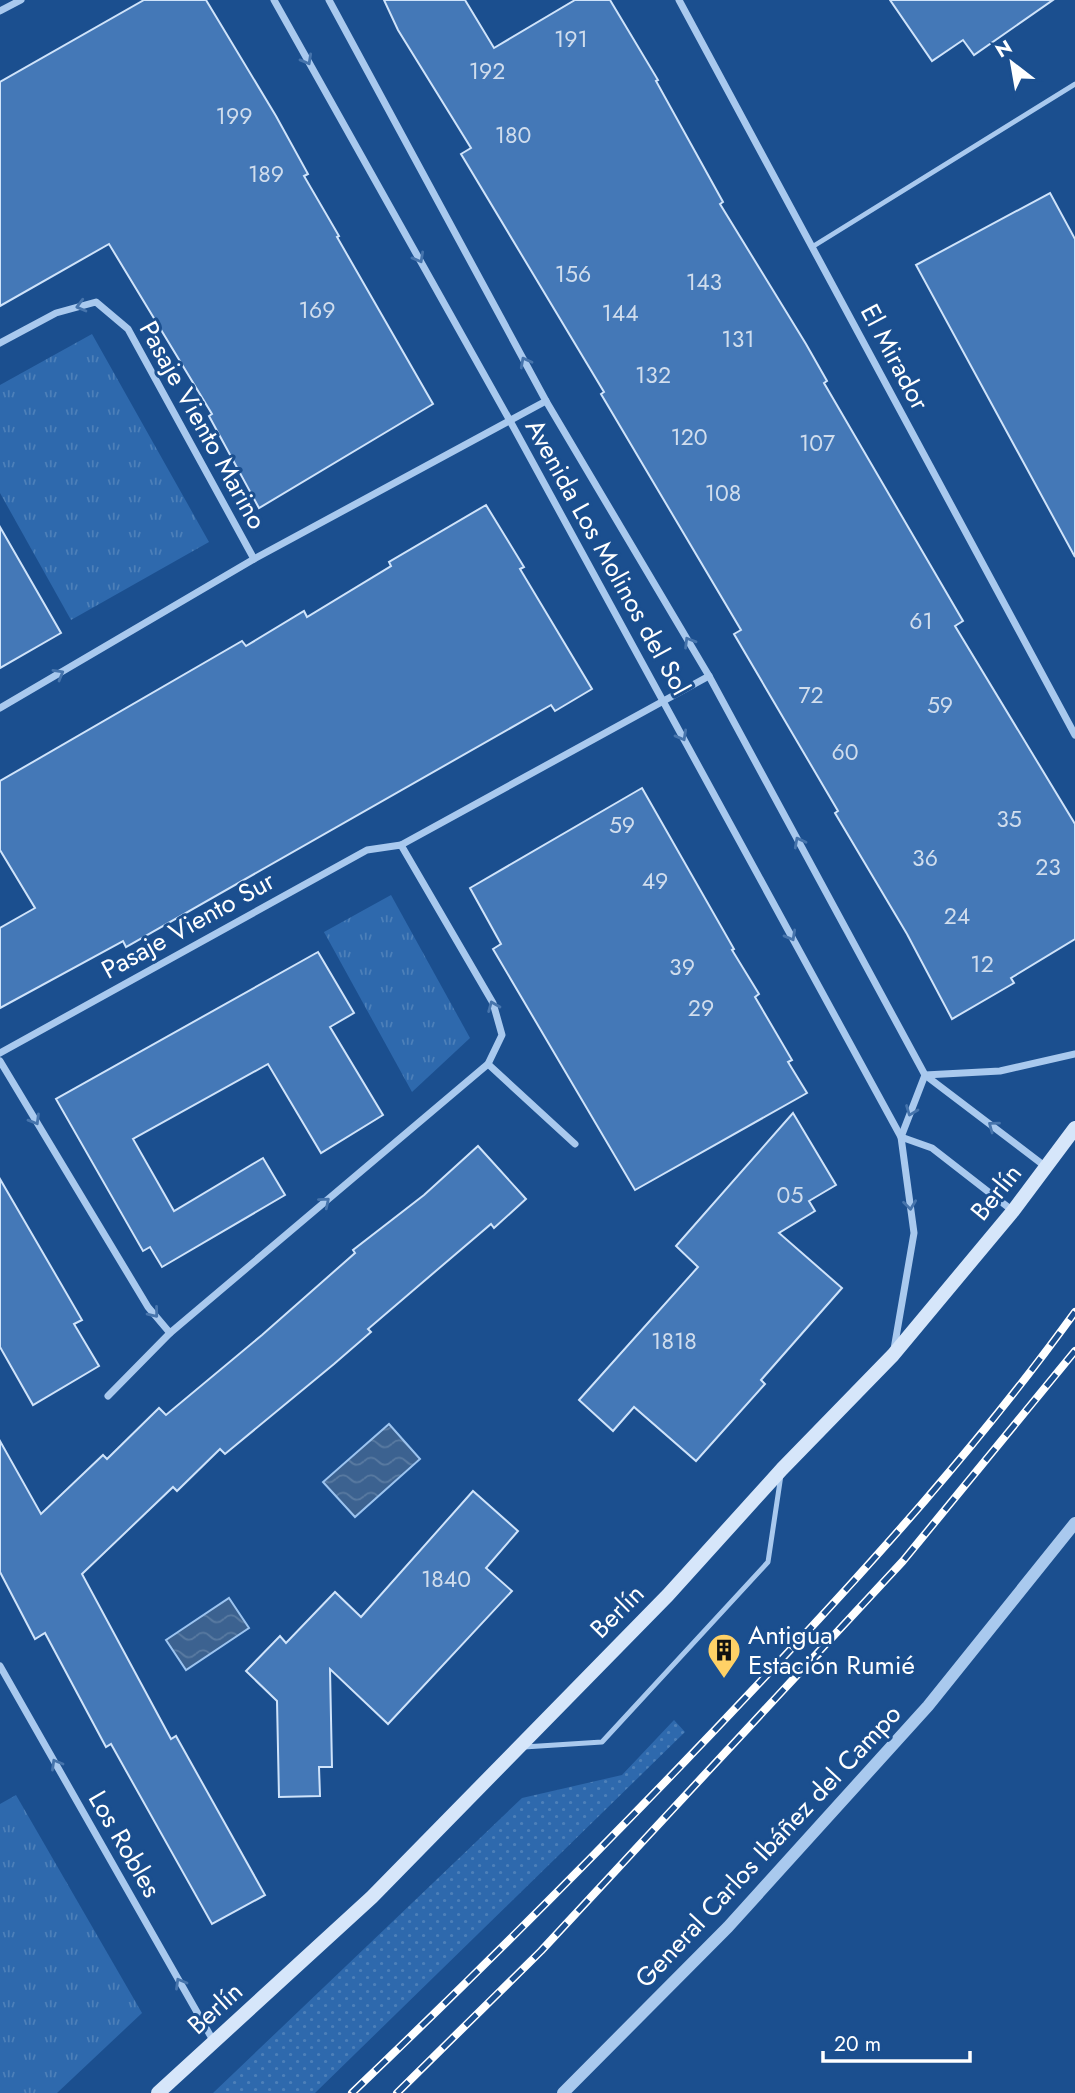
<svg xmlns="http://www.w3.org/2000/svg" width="1075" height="2093" viewBox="0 0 1075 2093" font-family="Jost,sans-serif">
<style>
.grass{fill:url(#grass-dots)}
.park{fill:url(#park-tufts)}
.water{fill:url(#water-waves);stroke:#9cc4f0;stroke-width:2}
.building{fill:#4478b7;stroke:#cfe3fa;stroke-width:2}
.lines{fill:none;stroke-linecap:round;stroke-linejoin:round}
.service{stroke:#a9c9ee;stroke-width:5}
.minor{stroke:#a9c9ee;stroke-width:7}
.tertiary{stroke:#a9c9ee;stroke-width:12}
.secondary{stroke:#d6e6fa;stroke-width:14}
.rail-casing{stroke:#fff;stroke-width:8}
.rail{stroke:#1b4f8f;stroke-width:5;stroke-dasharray:16;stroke-linecap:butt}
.oneway{stroke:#4674ac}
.labels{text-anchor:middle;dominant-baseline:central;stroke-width:6;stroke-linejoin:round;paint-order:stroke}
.number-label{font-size:23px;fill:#d0dded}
.street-label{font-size:26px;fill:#fff;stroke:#1b4f8f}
.poi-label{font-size:26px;fill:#fff;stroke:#1b4f8f;text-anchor:start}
</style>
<defs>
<pattern id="grass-dots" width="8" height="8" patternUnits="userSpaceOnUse" patternTransform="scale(1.75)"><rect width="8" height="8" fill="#2e69ad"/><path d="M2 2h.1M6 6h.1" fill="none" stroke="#4d80b9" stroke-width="1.8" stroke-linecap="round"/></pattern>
<pattern id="park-tufts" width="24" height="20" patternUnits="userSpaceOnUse" patternTransform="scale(1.75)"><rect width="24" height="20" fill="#2e69ad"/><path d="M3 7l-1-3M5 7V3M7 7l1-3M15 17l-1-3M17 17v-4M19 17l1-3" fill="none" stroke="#4d80b9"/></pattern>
<pattern id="water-waves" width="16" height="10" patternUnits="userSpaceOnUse" patternTransform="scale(1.75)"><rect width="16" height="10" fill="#3c6290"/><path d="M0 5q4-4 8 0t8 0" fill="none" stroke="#597aa1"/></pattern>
</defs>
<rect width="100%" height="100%" fill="#1b4f8f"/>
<polygon class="grass" points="674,1720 685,1732 315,2093 213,2093 522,1798 622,1775"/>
<g class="park">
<polygon points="92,334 209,542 71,620 0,493 0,385"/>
<polygon points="391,895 470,1038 412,1092 324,932"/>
<polygon points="16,1795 142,2013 57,2093 0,2093 0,1804"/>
</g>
<g class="water">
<polygon points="389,1424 420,1459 355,1517 323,1482"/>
<polygon points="229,1598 249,1628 186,1670 166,1640"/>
</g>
<g class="building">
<polygon points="144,0 206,0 276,116 308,174 304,176 339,236 337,237 433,404 259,508 209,416 212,414 109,244 0,306 0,82"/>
<polygon points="384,0 465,0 494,48 575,0 610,0 658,80 656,81 723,202 720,204 806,344 827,381 824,383 963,621 955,626 1075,824 1075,939 1011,978 1014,983 952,1019 907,934 835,813 838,811 734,634 741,630 601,394 604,392 461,154 471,148 398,30"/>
<polygon points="890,0 1053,0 974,55 963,40 932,61"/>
<polygon points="1050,193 1075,239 1075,557 916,265"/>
<polygon points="486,505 524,567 520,569 592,689 555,711 551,705 126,947 123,941 0,1008 0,928 35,908 0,850 0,781 242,641 246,646 304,611 307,617 391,566 389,562"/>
<polygon points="0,527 61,633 0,668"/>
<polygon points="642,788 734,949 732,950 759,994 755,997 792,1060 788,1062 807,1093 635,1190 493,949 501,944 470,888"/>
<polygon points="318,952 354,1013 330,1027 383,1115 321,1153 268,1064 133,1139 174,1211 263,1158 285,1195 162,1267 150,1247 143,1251 56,1099"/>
<polygon points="793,1113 836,1185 809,1201 815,1211 779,1233 842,1288 761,1380 765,1384 696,1461 634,1407 613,1431 579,1400 698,1267 676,1246"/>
<polygon points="478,1146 526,1199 494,1228 491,1224 437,1270 368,1329 371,1332 334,1364 225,1454 220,1449 177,1491 173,1487 82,1574 171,1739 176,1736 265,1895 212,1924 111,1744 106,1747 45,1633 35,1639 0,1572 0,1441 41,1514 103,1455 107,1459 159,1408 166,1415 262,1335 355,1253 353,1250 424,1195"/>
<polygon points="0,1179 82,1320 74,1324 99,1366 33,1405 0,1347"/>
<polygon points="473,1491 518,1531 486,1568 512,1591 388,1724 330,1669 332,1767 319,1767 320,1796 279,1797 277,1701 246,1671 280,1636 286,1643 335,1592 361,1617"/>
</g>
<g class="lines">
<g class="service">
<polyline points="812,247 1075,84"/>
<polyline points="524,1747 602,1742 768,1562 781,1475"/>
</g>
<g class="minor">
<polyline points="274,0 509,419 901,1137 932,1148 1013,1211"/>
<polyline points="329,0 546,401 709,676 925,1075 1046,1167"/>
<polyline points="679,0 1075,735"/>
<polyline points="0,11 21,0"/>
<polyline points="0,343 56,313 96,302 128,329 254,559 0,708"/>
<polyline points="254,559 546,401"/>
<polyline points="401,845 709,676"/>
<polyline points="0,1053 367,850 401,845 493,1003 502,1035 488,1064 170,1333 148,1307 0,1061"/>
<polyline points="488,1064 575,1144"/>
<polyline points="894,1349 914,1233 901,1137 925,1075 1000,1071 1075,1054"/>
<polyline points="108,1396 170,1333"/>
<polyline points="0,1666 214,2042"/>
</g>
<polyline class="tertiary" points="563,2093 728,1927 928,1706 1075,1523"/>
<polyline class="secondary" points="158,2093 372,1897 668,1595 782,1469 893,1355 1013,1211 1075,1128"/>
<defs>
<g id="rail">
<path d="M352,2093c141,-135 278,-272 411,-414 110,-117 218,-237 312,-367"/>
<polyline points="397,2093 541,1951 903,1561 1075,1351"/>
</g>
</defs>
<use href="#rail" class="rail-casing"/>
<use href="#rail" class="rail"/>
</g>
<defs><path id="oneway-chevron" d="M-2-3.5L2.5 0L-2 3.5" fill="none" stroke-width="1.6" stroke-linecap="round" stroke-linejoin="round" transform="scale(1.75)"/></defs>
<g class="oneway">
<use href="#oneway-chevron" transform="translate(307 60) rotate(61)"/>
<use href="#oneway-chevron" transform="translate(419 258) rotate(61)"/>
<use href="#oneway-chevron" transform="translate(81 306) rotate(165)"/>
<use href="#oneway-chevron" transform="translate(525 362) rotate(-118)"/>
<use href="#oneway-chevron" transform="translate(689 642) rotate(-121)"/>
<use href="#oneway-chevron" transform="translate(59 674) rotate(-30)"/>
<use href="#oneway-chevron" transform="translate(682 736) rotate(61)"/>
<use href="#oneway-chevron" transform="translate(799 842) rotate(-118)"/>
<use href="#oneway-chevron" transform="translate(791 936) rotate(61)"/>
<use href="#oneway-chevron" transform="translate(493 1006) rotate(-112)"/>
<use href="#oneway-chevron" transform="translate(911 1111) rotate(111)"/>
<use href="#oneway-chevron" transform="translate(35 1120) rotate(59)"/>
<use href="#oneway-chevron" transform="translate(993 1126) rotate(-143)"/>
<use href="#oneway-chevron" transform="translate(325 1202) rotate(-40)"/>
<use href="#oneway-chevron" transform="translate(910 1205) rotate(83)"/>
<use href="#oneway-chevron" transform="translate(154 1313) rotate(51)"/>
<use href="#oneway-chevron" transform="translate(56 1764) rotate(-120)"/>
<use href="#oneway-chevron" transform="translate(180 1983) rotate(-120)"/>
</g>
<defs>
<symbol id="building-pin" viewBox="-11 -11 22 30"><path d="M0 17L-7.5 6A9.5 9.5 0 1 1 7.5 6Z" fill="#ffd166" stroke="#1b4f8f"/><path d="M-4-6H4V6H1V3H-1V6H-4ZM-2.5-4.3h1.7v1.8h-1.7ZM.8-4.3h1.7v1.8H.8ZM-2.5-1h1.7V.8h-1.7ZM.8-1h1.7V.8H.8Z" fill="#111"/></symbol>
</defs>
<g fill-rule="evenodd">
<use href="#building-pin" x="705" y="1631" width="38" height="52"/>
</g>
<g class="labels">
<g class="number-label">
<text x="571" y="39">191</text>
<text x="487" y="71">192</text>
<text x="234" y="116">199</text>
<text x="513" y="135">180</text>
<text x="266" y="174">189</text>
<text x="573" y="274">156</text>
<text x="704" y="282">143</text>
<text x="317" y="310">169</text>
<text x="620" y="313">144</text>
<text x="738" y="339">131</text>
<text x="653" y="375">132</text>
<text x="689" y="437">120</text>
<text x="817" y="443">107</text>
<text x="723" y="493">108</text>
<text x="921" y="621">61</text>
<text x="811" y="695">72</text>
<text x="940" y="705">59</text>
<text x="845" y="752">60</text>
<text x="1009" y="819">35</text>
<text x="622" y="825">59</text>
<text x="925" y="858">36</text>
<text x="1048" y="867">23</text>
<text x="655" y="881">49</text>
<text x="957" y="916">24</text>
<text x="982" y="964">12</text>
<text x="682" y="967">39</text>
<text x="701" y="1008">29</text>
<text x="790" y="1195">05</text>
<text x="674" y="1341">1818</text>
<text x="446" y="1579">1840</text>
</g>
<g class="street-label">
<text transform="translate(895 357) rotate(62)">El Mirador</text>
<text transform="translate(203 425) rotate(61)">Pasaje Viento Marino</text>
<text transform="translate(608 557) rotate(61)">Avenida Los Molinos del Sol</text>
<text transform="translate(188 925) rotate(-29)">Pasaje Viento Sur</text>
<text transform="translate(996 1192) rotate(-51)">Berlín</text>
<text transform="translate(617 1611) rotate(-45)">Berlín</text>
<text transform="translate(125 1844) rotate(60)">Los Robles</text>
<text transform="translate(768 1846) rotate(-47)">General Carlos Ibáñez del Campo</text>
<text transform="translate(215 2008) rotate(-42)">Berlín</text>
</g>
<g class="poi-label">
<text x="748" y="1635">Antigua<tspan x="748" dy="30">Estación Rumié</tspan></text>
</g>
</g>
<g transform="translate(1012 63) rotate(329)" stroke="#1b4f8f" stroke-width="5" paint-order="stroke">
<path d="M0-5L12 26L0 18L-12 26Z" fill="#ffffff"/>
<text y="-10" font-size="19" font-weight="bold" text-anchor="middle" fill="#ffffff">N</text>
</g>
<path d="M823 2051v10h147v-10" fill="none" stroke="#ffffff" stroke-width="3.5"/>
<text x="834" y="2051" font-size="21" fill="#ffffff" stroke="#1b4f8f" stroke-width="5" paint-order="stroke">20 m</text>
</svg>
